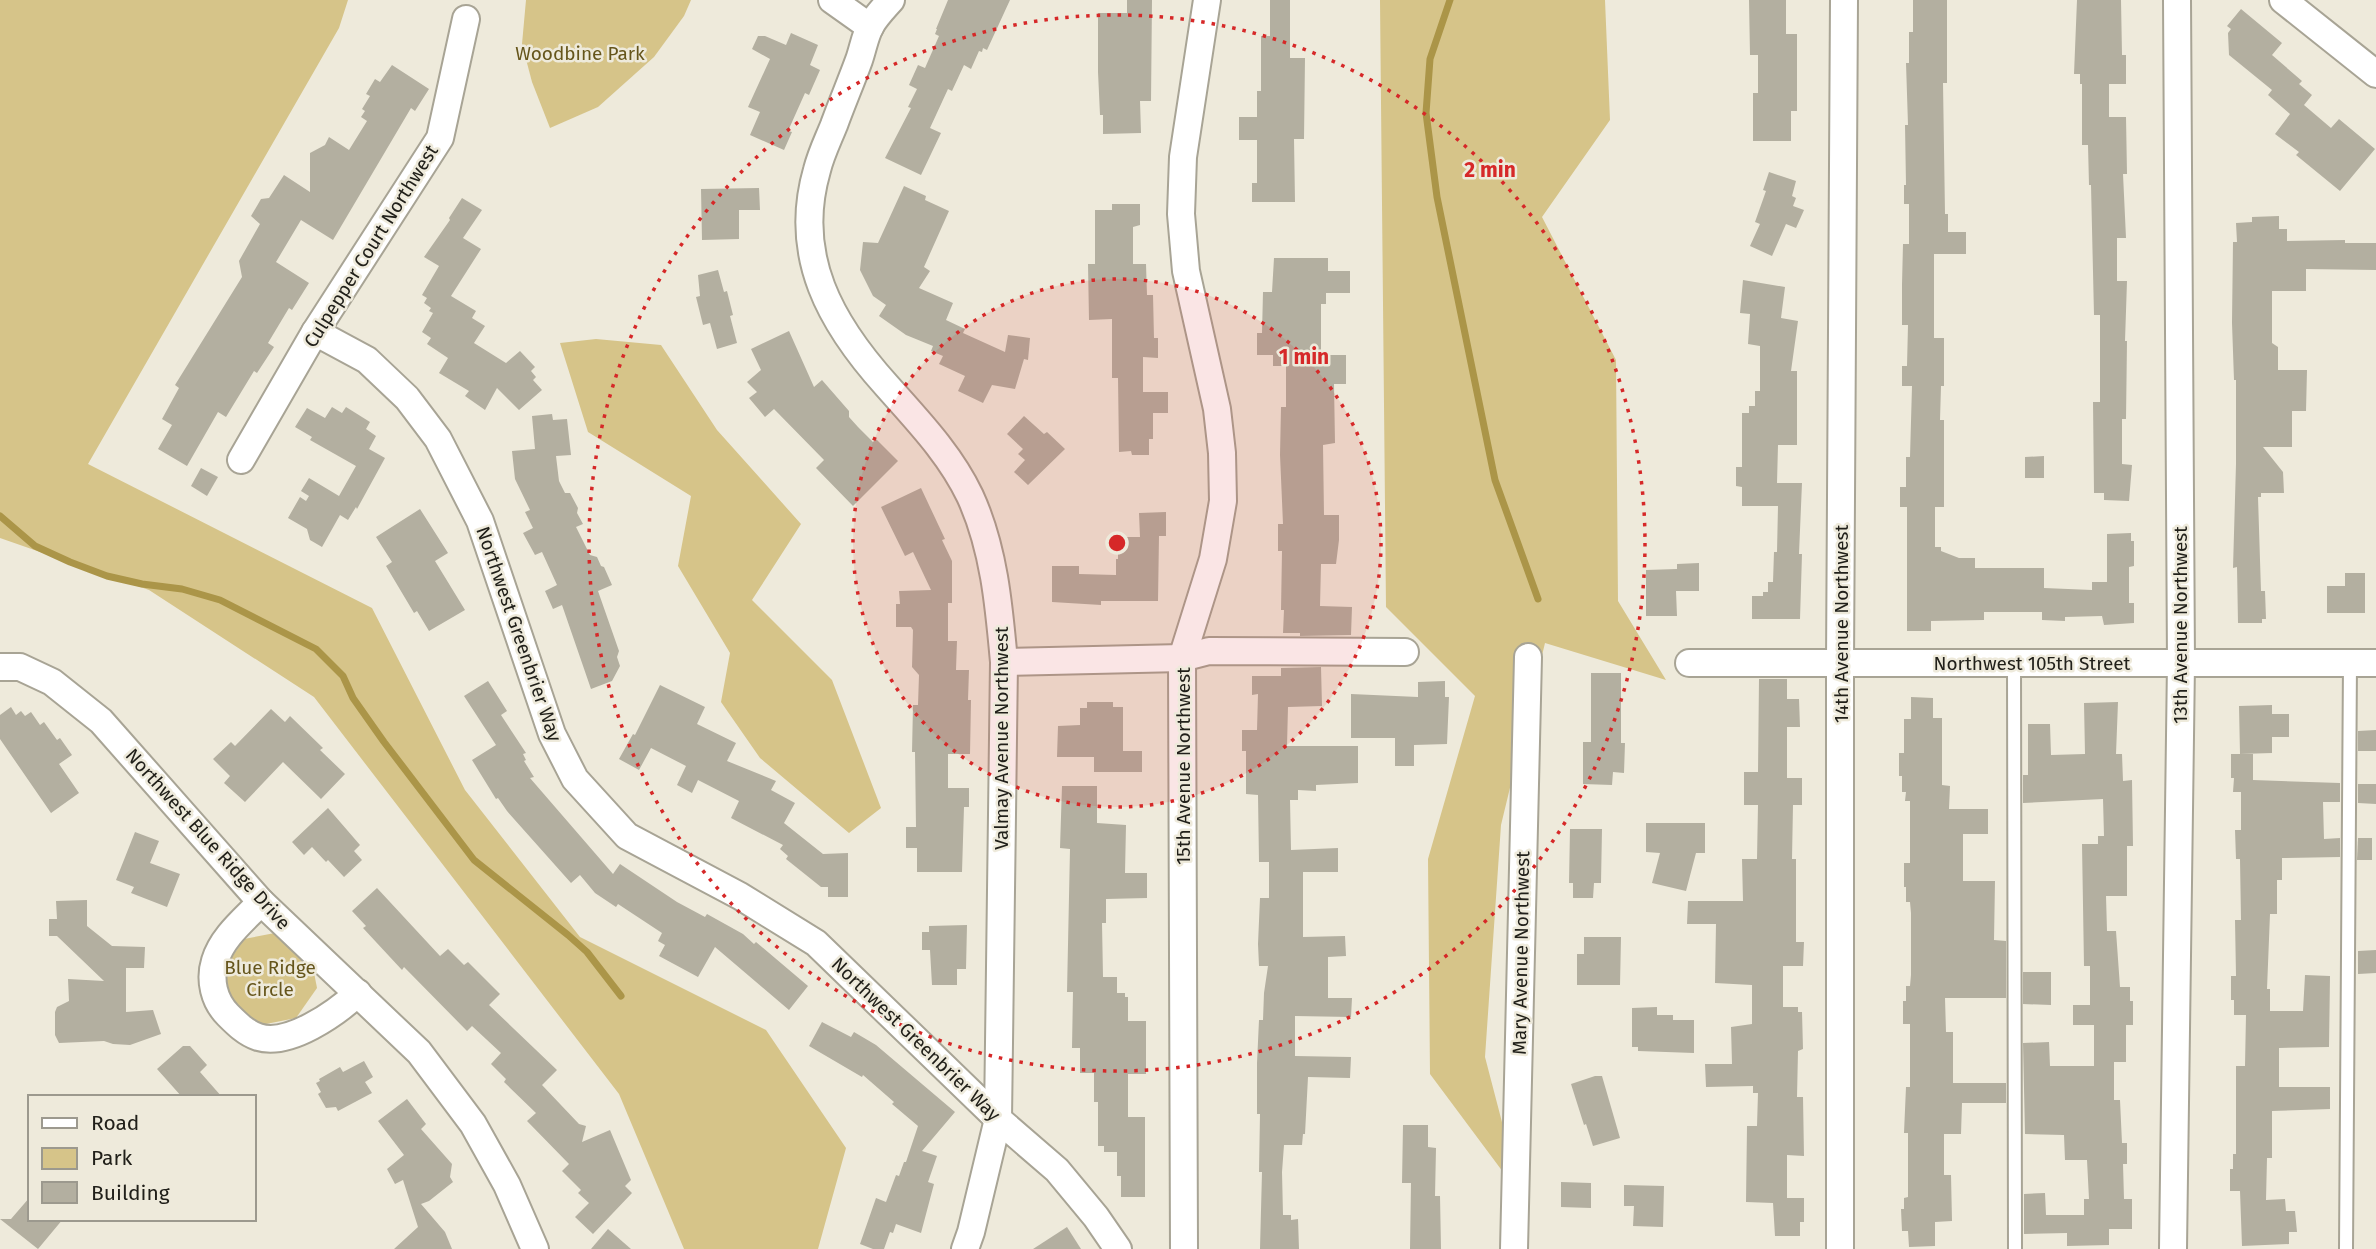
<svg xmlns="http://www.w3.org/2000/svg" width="2376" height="1249" viewBox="0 0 2376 1249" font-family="'Fira Sans',sans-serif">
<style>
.green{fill:#d6c489}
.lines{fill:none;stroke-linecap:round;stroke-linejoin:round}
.stream{stroke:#ab9548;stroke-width:7}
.building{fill:#b3afa0}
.service-casing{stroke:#a8a495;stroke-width:16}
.minor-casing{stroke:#a8a495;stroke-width:30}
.service{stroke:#fff;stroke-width:12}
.minor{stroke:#fff;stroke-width:26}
.ring{fill:none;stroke:#d62828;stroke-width:3.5;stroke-dasharray:3.5 7}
.labels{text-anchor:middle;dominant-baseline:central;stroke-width:5;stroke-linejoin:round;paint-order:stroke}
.park-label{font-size:19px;fill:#65551b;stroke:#eeeadb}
.street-label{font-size:19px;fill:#21201a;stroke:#eeeadb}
.centre{fill:#d62828;stroke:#eeeadb;stroke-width:3.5}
.ring-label{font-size:21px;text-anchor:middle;font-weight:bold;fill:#d62828;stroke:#eeeadb;stroke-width:5;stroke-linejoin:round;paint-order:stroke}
</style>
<rect width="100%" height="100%" fill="#eeeadb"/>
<g class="green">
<polygon points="0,0 348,0 339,28 88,464 372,608 465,790 580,937 766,1030 846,1148 818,1249 684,1249 619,1094 314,697 149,590 0,538"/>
<polygon points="526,0 691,0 684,16 654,57 598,107 550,128 532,82 522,44"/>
<polygon points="1380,0 1605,0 1610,120 1542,217 1616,360 1618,601 1666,680 1545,643 1501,825 1485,1057 1503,1126 1503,1172 1430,1074 1428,859 1475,696 1386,607"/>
<polygon points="596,339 661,345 717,430 801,524 752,600 832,680 881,808 849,833 760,758 721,702 730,653 678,566 691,496 588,432 560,343"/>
<polygon points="280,932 310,952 317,988 296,1018 261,1025 230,1004 224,969 244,939"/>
</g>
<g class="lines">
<g class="stream">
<polyline points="1450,0 1430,59 1426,113 1437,197 1495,480 1538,599"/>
<polyline points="0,516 35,546 70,562 107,576 142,584 182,589 220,600 316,649 343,676 353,698 384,742 474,860 568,935 587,952 621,996"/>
</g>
</g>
<g class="building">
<polygon points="948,0 1010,0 987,50 983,48 982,52 979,51 971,69 964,65 952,91 948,89 930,128 941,133 921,175 885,158 911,108 908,107 917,89 909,85 918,65 925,68 939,36 935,34 937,29 936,29"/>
<polygon points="1127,0 1152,0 1151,101 1140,101 1141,133 1103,134 1103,115 1100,115 1098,72 1098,13 1127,13"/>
<polygon points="1270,0 1290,0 1290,58 1305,58 1304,139 1294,139 1295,202 1252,202 1252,183 1257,183 1257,140 1239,140 1239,117 1257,117 1257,91 1261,91 1261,36 1270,36"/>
<polygon points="1749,0 1786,0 1786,34 1797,34 1797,111 1791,111 1791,141 1753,141 1753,93 1758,93 1758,55 1750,55"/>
<polygon points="1913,0 1947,0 1947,83 1943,83 1945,214 1948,214 1948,232 1966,232 1966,254 1934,254 1934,338 1944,338 1944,386 1941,386 1940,420 1944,420 1944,507 1935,507 1935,547 1941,547 1941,551 1959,558 1975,558 1975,568 2044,568 2044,588 2092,590 2092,582 2107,582 2107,534 2131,533 2131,541 2134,541 2134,566 2129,567 2129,603 2134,603 2134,623 2104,625 2102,616 2065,617 2065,621 2042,620 2042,612 1984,612 1984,620 1931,621 1931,631 1907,631 1907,507 1900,507 1900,487 1906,487 1906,457 1910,457 1912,386 1902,386 1902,366 1907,366 1908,325 1902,325 1902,285 1903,244 1909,244 1909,204 1904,204 1904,185 1906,185 1905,125 1908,125 1906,63 1909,63 1909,32 1913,32"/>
<polygon points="2077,0 2121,0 2122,55 2126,55 2126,84 2109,84 2109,117 2126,117 2127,174 2123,174 2126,238 2117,238 2117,281 2127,281 2125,341 2127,341 2126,419 2122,419 2122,464 2132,465 2129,501 2104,500 2104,493 2094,493 2093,402 2100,402 2100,315 2094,315 2091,185 2089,185 2088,145 2082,145 2082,84 2080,84 2080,74 2074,74"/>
<polygon points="2241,9 2282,43 2272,55 2302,81 2299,84 2312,95 2304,105 2331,128 2339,119 2375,149 2340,191 2296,155 2299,152 2275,134 2290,114 2268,95 2272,90 2229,55 2228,33 2231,29 2227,26"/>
<polygon points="791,33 818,45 810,65 820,70 809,95 805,93 788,131 792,132 784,150 750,135 760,112 748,107 770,59 752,49 758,36 765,36 786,45"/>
<polygon points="392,65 429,89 415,111 411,108 333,240 301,220 276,262 309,283 292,310 289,308 268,343 274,347 257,373 254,371 226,417 218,412 187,466 158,449 172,425 162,419 179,388 175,385 242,277 239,261 260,224 251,216 261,199 269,198 284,175 310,192 310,153 325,145 329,137 349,150 367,121 361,117 365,111 362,109 370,96 366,94 375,79 380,82"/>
<polygon points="1769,172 1796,181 1792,196 1796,198 1793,206 1804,210 1796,228 1786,224 1772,256 1750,246 1760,224 1755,222 1766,191 1763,190"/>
<polygon points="904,186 926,196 925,200 949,211 924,267 930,271 919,288 953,303 946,320 965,329 963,333 1005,352 1008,335 1030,338 1028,360 1024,359 1015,389 992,385 983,403 958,391 965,376 939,364 943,356 931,351 933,346 906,335 879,316 886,305 873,296 860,270 863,242 878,243"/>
<polygon points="759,188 760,210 739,210 739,239 702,240 701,189"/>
<polygon points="462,198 482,210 463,238 481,249 451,296 476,311 472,318 485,326 474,343 506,363 520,351 535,367 531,371 536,377 533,380 542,390 519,410 497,388 485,410 465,396 469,391 439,373 448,358 427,344 431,338 422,332 433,313 429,311 431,308 424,303 427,298 422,295 439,266 424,257 450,220 449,218"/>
<polygon points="1112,204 1140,204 1140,225 1133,227 1133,264 1146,264 1147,295 1153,295 1154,338 1158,338 1158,358 1143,357 1143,392 1168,392 1168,413 1153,413 1153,439 1149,439 1149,455 1132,455 1131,451 1119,452 1118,378 1112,378 1112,319 1089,320 1088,264 1095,264 1095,210 1112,210"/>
<polygon points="2279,216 2279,229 2287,229 2287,241 2345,240 2345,243 2376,243 2376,270 2306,269 2306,291 2272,291 2272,343 2278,347 2278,370 2307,370 2306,411 2292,411 2292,447 2263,447 2283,472 2284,493 2261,493 2261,497 2258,497 2261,591 2265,591 2266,619 2262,619 2262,623 2238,623 2237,567 2233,568 2236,464 2236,380 2234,380 2232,323 2233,242 2237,242 2236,223 2252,222 2252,217"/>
<polygon points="1274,258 1328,258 1328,271 1350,271 1350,293 1326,293 1326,304 1321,304 1321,355 1346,355 1346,384 1334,384 1335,443 1323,445 1324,515 1339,515 1339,540 1336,564 1321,564 1320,606 1352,607 1351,635 1300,636 1300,633 1283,633 1284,610 1281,610 1282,551 1278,551 1278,524 1283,524 1280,455 1281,407 1286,407 1286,366 1273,366 1273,355 1257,355 1257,333 1262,333 1263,292 1272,292"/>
<polygon points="718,270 724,292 727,291 733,315 730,316 737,343 717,349 710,323 703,325 696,297 700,296 698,275"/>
<polygon points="1743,280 1785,287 1781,318 1798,321 1791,371 1797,371 1797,445 1778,445 1777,483 1802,483 1799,554 1802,554 1800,619 1752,619 1752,596 1763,596 1763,592 1768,592 1768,582 1773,582 1774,552 1777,552 1778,506 1742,506 1742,487 1736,486 1736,467 1742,467 1742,413 1749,413 1749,406 1755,406 1755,391 1760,391 1760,346 1748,344 1750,314 1740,313"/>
<polygon points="789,331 814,387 822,380 849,411 849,417 858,427 873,442 876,439 898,461 853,506 816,468 824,460 774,409 765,417 749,398 757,392 747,382 761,370 751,349"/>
<polygon points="332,407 342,413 346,407 370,422 366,429 376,436 369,449 385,458 357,509 356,507 348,520 340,515 322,547 310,540 307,529 288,518 300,497 306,501 309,496 301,491 309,478 339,496 356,466 310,440 312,437 295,427 307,408 325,418"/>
<polygon points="552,414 553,420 567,419 571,455 556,456 559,481 565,493 570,493 578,508 577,513 583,524 576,527 590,555 597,557 601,566 604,567 612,585 598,591 619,651 617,657 620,666 612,681 591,689 562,605 553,609 545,591 557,585 542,552 535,555 523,533 533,528 525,512 530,510 515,479 512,451 535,449 532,416"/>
<polygon points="1024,416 1044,434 1047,432 1065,449 1028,485 1014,472 1025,460 1018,454 1023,449 1007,434"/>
<polygon points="2044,456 2044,478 2025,478 2025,457"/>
<polygon points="201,468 218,477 207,496 191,486"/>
<polygon points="921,488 945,539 942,540 952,561 952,603 948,603 948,641 957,641 956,670 969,670 968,700 971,700 970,754 948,754 948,788 969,788 969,807 964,807 962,872 917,872 917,848 906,848 906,827 916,827 915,752 912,752 913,705 918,705 919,675 912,667 913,630 911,627 896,627 896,604 900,604 899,591 931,590 913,552 905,556 881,507"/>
<polygon points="420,509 448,553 435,561 465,610 429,631 417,611 414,613 386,566 392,562 376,537"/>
<polygon points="1166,512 1166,536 1159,536 1158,601 1101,601 1101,605 1052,602 1052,566 1079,566 1079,574 1116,575 1116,559 1118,559 1118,550 1124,550 1124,537 1140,537 1139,513"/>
<polygon points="1699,563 1699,591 1676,591 1677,616 1646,616 1646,570 1677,569 1677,564"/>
<polygon points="2345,573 2365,573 2365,613 2327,613 2327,586 2345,586"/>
<polygon points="1321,667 1322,706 1288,707 1287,746 1358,746 1358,783 1316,785 1316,791 1298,790 1298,800 1290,800 1291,850 1338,848 1338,872 1303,872 1303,937 1345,936 1346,956 1328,957 1328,998 1352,998 1351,1017 1295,1016 1295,1056 1351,1057 1350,1078 1308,1077 1305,1134 1303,1134 1302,1145 1284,1145 1282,1172 1283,1215 1291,1215 1291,1220 1298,1219 1299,1249 1260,1249 1262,1172 1259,1172 1260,1114 1257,1114 1257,1063 1259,1020 1263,1020 1264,993 1268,966 1259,966 1258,944 1260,898 1269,898 1269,862 1259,862 1258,795 1246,794 1246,751 1242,751 1242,730 1257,730 1258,694 1252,695 1252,676 1281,676 1281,668"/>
<polygon points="1591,673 1621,673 1621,743 1625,743 1624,773 1613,772 1612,785 1583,784 1583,742 1591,742"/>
<polygon points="1759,679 1787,679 1787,699 1799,699 1800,727 1787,727 1787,778 1802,778 1802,805 1793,805 1792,859 1796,859 1796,942 1804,942 1803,966 1783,966 1783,1007 1798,1007 1798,1012 1802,1012 1803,1049 1798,1051 1797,1097 1803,1097 1804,1156 1787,1155 1787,1198 1804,1198 1804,1222 1800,1222 1800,1236 1775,1236 1773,1203 1746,1202 1747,1126 1757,1126 1758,1093 1753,1093 1753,1086 1706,1087 1705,1064 1732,1064 1731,1027 1752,1024 1752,985 1715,983 1716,924 1687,924 1688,901 1743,901 1742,859 1757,859 1758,805 1744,805 1744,772 1758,772"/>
<polygon points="488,681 507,711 501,715 526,753 523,754 526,760 524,761 534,777 530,778 613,874 620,864 677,902 705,917 707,914 743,934 754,944 756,942 808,986 789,1010 715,947 698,977 659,956 665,945 658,941 662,933 618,904 616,907 595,893 580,875 571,883 507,811 498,798 496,799 472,760 496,745 464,696"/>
<polygon points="1445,681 1445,697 1449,697 1447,744 1414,745 1414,766 1395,766 1395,738 1351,738 1351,694 1418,697 1418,682"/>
<polygon points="660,685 705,707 697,724 736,743 727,761 776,781 771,790 795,803 784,823 823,854 848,853 848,897 828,897 828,887 821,887 786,859 788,856 780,849 783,845 731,818 739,801 698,780 692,793 677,785 686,766 651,748 639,770 619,759 633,734 635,735"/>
<polygon points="1911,697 1933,698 1933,718 1942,718 1942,785 1950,786 1949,809 1988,809 1988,834 1963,834 1963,881 1995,881 1994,940 2006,941 2006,998 1945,998 1946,1032 1953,1032 1953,1083 2006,1083 2006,1103 1962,1103 1961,1134 1944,1134 1944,1175 1951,1175 1952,1221 1935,1222 1935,1246 1909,1247 1908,1231 1902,1231 1901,1209 1904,1209 1904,1198 1908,1197 1908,1133 1904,1133 1906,1087 1910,1087 1910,1024 1903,1024 1903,1001 1906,1001 1906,986 1910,986 1911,975 1911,913 1910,902 1906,902 1906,887 1904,887 1904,863 1910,863 1910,801 1905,801 1906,792 1902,792 1902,776 1899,776 1899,753 1904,753 1904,719 1911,719"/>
<polygon points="1087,702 1113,702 1113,707 1123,707 1123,751 1142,751 1142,772 1094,772 1094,757 1057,757 1058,726 1080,725 1080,708 1087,708"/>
<polygon points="2118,702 2116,754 2122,754 2123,781 2132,780 2133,846 2127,846 2127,896 2106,896 2107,931 2116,931 2120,987 2130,987 2130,1001 2133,1001 2133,1025 2126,1025 2126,1062 2114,1062 2114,1100 2120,1100 2122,1143 2127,1143 2127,1164 2123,1164 2124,1199 2132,1199 2132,1229 2109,1229 2109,1245 2067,1246 2067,1233 2024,1234 2024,1194 2045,1193 2046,1215 2084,1215 2084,1199 2089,1199 2087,1160 2065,1160 2064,1135 2025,1134 2023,1043 2049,1042 2050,1066 2094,1066 2094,1025 2073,1025 2073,1005 2090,1005 2090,966 2084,966 2082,844 2098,844 2098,836 2104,836 2103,799 2023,803 2023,775 2028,775 2028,724 2050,724 2051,755 2085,754 2084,703"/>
<polygon points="2272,705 2272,714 2289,714 2289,737 2272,737 2272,753 2240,754 2239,706"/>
<polygon points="11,707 16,715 21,711 25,716 31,712 40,725 44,722 57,740 60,738 72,755 59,764 79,793 51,813 0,739 0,715"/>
<polygon points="271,709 285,722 290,716 323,748 320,750 345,774 321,799 283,762 245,802 224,783 230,776 213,759 231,742 235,746"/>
<polygon points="2376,730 2376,751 2358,751 2358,731"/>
<polygon points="2231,754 2253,754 2253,780 2340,783 2340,802 2323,802 2324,839 2340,838 2340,857 2282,858 2282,880 2277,880 2277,914 2270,914 2267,989 2270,989 2270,1011 2303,1011 2305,975 2330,976 2329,1047 2279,1048 2279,1087 2330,1087 2330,1109 2272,1111 2272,1158 2267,1158 2266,1200 2285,1199 2286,1211 2295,1211 2297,1232 2289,1232 2289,1244 2242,1246 2240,1191 2230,1191 2230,1169 2233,1169 2233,1154 2236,1154 2236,1066 2245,1066 2246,1015 2234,1015 2234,1000 2231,1000 2231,976 2236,976 2235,920 2241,920 2240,859 2236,859 2235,830 2241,830 2241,792 2233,792 2234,778 2231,778"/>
<polygon points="2358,784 2376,784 2376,804 2358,803"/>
<polygon points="1062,786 1097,786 1097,823 1126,825 1125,873 1147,873 1147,898 1106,899 1106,923 1102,923 1103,977 1117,977 1117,993 1125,993 1125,997 1128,997 1128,1021 1146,1021 1146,1074 1128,1074 1128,1117 1145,1117 1145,1197 1121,1197 1121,1176 1117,1176 1117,1152 1104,1152 1104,1146 1098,1146 1098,1102 1094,1102 1094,1073 1080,1073 1080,1048 1072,1048 1073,992 1067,992 1070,849 1060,848"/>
<polygon points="328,808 360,845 354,851 362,860 344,877 328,860 326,862 312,847 304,855 292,842"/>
<polygon points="1646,823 1705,823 1705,853 1696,853 1686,891 1652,883 1660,853 1646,852"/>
<polygon points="1570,829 1602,829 1601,883 1594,883 1593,898 1573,898 1573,883 1569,883"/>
<polygon points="135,832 159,841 150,863 180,874 167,907 131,893 134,887 116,880"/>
<polygon points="2358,838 2372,838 2372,860 2357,860"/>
<polygon points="377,888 440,956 448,949 464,965 468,962 500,994 489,1005 557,1070 542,1085 579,1124 586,1126 582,1142 610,1130 631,1180 625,1186 632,1193 593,1234 575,1217 589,1203 578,1193 581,1190 562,1171 569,1164 527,1121 536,1113 504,1082 506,1079 491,1064 501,1053 472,1026 467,1031 404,967 402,970 363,928 366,926 352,911"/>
<polygon points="87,900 87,926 112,946 145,947 144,968 126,968 126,1012 153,1010 161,1034 130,1045 113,1044 104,1041 59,1043 55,1035 55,1012 57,1007 69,1001 68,979 104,981 57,936 49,936 49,919 57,919 56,901"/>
<polygon points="967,925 966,969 957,969 957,985 932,985 930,950 922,950 922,932 929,932 929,926"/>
<polygon points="1584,937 1621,937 1620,985 1577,985 1577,954 1584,954"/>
<polygon points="2376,950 2376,973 2358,974 2358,951"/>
<polygon points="2023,972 2051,972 2051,1005 2023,1004"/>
<polygon points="1657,1007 1657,1015 1673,1015 1673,1020 1694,1020 1694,1053 1638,1051 1638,1047 1632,1047 1632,1008"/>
<polygon points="822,1022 851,1037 854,1032 876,1045 955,1112 922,1151 937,1156 928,1182 934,1184 921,1233 896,1224 893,1233 890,1232 884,1249 873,1249 860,1244 876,1198 886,1202 896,1175 899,1176 904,1162 906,1162 918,1126 892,1104 894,1102 863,1075 862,1077 809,1046"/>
<polygon points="183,1046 190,1046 207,1065 200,1072 222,1097 182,1097 157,1069"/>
<polygon points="364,1061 373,1077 365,1082 372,1093 338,1111 336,1107 326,1108 318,1094 321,1092 316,1083 320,1081 319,1079 340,1067 343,1072"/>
<polygon points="1595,1076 1602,1076 1620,1138 1593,1146 1586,1124 1584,1125 1571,1084"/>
<polygon points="407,1099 426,1124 421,1129 452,1164 450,1177 453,1182 429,1201 421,1204 445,1232 452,1249 394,1249 418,1227 403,1180 395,1184 387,1169 404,1155 378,1121"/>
<polygon points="1403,1125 1428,1125 1428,1147 1436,1148 1435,1196 1440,1196 1441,1249 1410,1249 1411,1183 1402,1183"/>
<polygon points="1561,1182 1591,1183 1591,1208 1561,1207"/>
<polygon points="1624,1185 1664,1186 1663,1227 1633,1226 1634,1206 1624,1206"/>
<polygon points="30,1197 30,1219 63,1219 38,1249 0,1219 11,1219"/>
<polygon points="1067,1227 1081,1249 1033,1249"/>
<polygon points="608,1229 631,1249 591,1249"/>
</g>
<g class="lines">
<defs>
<g id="service">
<polyline points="2014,663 2015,1249"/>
<polyline points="2346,1249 2350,663"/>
</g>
<g id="minor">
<polyline points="832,0 870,27"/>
<path d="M891,0c-7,8 -15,16 -20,25 -6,10 -8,24 -12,35 -8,22 -17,43 -25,65 -6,15 -13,29 -17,45 -25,86 14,154 70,216 31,35 63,68 83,110 24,52 29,110 34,166l-6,457 -27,113 -6,17"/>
<polyline points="2283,0 2376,74"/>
<polyline points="315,332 367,360 407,398 438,439 480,521 552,734 575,779 627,836 740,896 816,943 998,1119 1057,1170 1096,1217 1118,1249"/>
<polyline points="241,460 315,332 440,138 466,19"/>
<polyline points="1004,662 1182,658 1209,651 1405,652"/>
<polyline points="1689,663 2376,663"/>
<polyline points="0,667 20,667 52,682 101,721 261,902 419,1052 473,1124 507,1185 535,1249"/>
<path d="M261,902c-16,17 -39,35 -46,59 -6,19 -1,40 13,54 9,9 18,18 30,22 31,10 78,-24 100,-44"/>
<polyline points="1184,1249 1182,658 1213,559 1223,501 1222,453 1217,409 1186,271 1181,214 1183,157 1207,0"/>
<polyline points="1514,1249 1528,657"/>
<polyline points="1840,1249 1840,663 1844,0"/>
<polyline points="2173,1249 2181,663 2177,0"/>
</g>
</defs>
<use href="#service" class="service-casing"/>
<use href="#minor" class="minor-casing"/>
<use href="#service" class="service"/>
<use href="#minor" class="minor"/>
</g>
<circle cx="1117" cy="543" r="264" fill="#d62828" fill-opacity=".12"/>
<g class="ring">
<circle cx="1117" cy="543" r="264"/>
<circle cx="1117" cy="543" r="528"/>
</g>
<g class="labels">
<g class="park-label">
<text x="580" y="53">Woodbine Park</text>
<text x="270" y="967">Blue Ridge<tspan x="270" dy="22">Circle</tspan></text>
</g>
<g class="street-label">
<text transform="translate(371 246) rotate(-58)">Culpepper Court Northwest</text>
<text transform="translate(1841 624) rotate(-90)">14th Avenue Northwest</text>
<text transform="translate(2180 625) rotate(-90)">13th Avenue Northwest</text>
<text transform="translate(519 634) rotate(71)">Northwest Greenbrier Way</text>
<text x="2032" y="663">Northwest 105th Street</text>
<text transform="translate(1001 738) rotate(-90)">Valmay Avenue Northwest</text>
<text transform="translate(1183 766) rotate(-90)">15th Avenue Northwest</text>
<text transform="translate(208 839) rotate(48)">Northwest Blue Ridge Drive</text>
<text transform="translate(1521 953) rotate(-89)">Mary Avenue Northwest</text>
<text transform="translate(916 1039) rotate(44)">Northwest Greenbrier Way</text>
</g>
</g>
<circle cx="1117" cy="543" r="10" class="centre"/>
<g class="ring-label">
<text x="1490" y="177">2 min</text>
<text x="1304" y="364">1 min</text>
</g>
<rect x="28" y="1095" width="228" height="126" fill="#eeeadb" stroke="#9c998e" stroke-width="2"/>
<rect x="42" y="1118" width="35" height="10" fill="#ffffff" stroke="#9c998e" stroke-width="2"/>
<text x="91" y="1130" font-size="21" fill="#21201a">Road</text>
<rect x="42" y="1148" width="35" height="21" fill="#d6c489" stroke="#9c998e" stroke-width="2"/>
<text x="91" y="1165" font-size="21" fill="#21201a">Park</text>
<rect x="42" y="1182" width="35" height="21" fill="#b3afa0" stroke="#9c998e" stroke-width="2"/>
<text x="91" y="1200" font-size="21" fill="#21201a">Building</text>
</svg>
